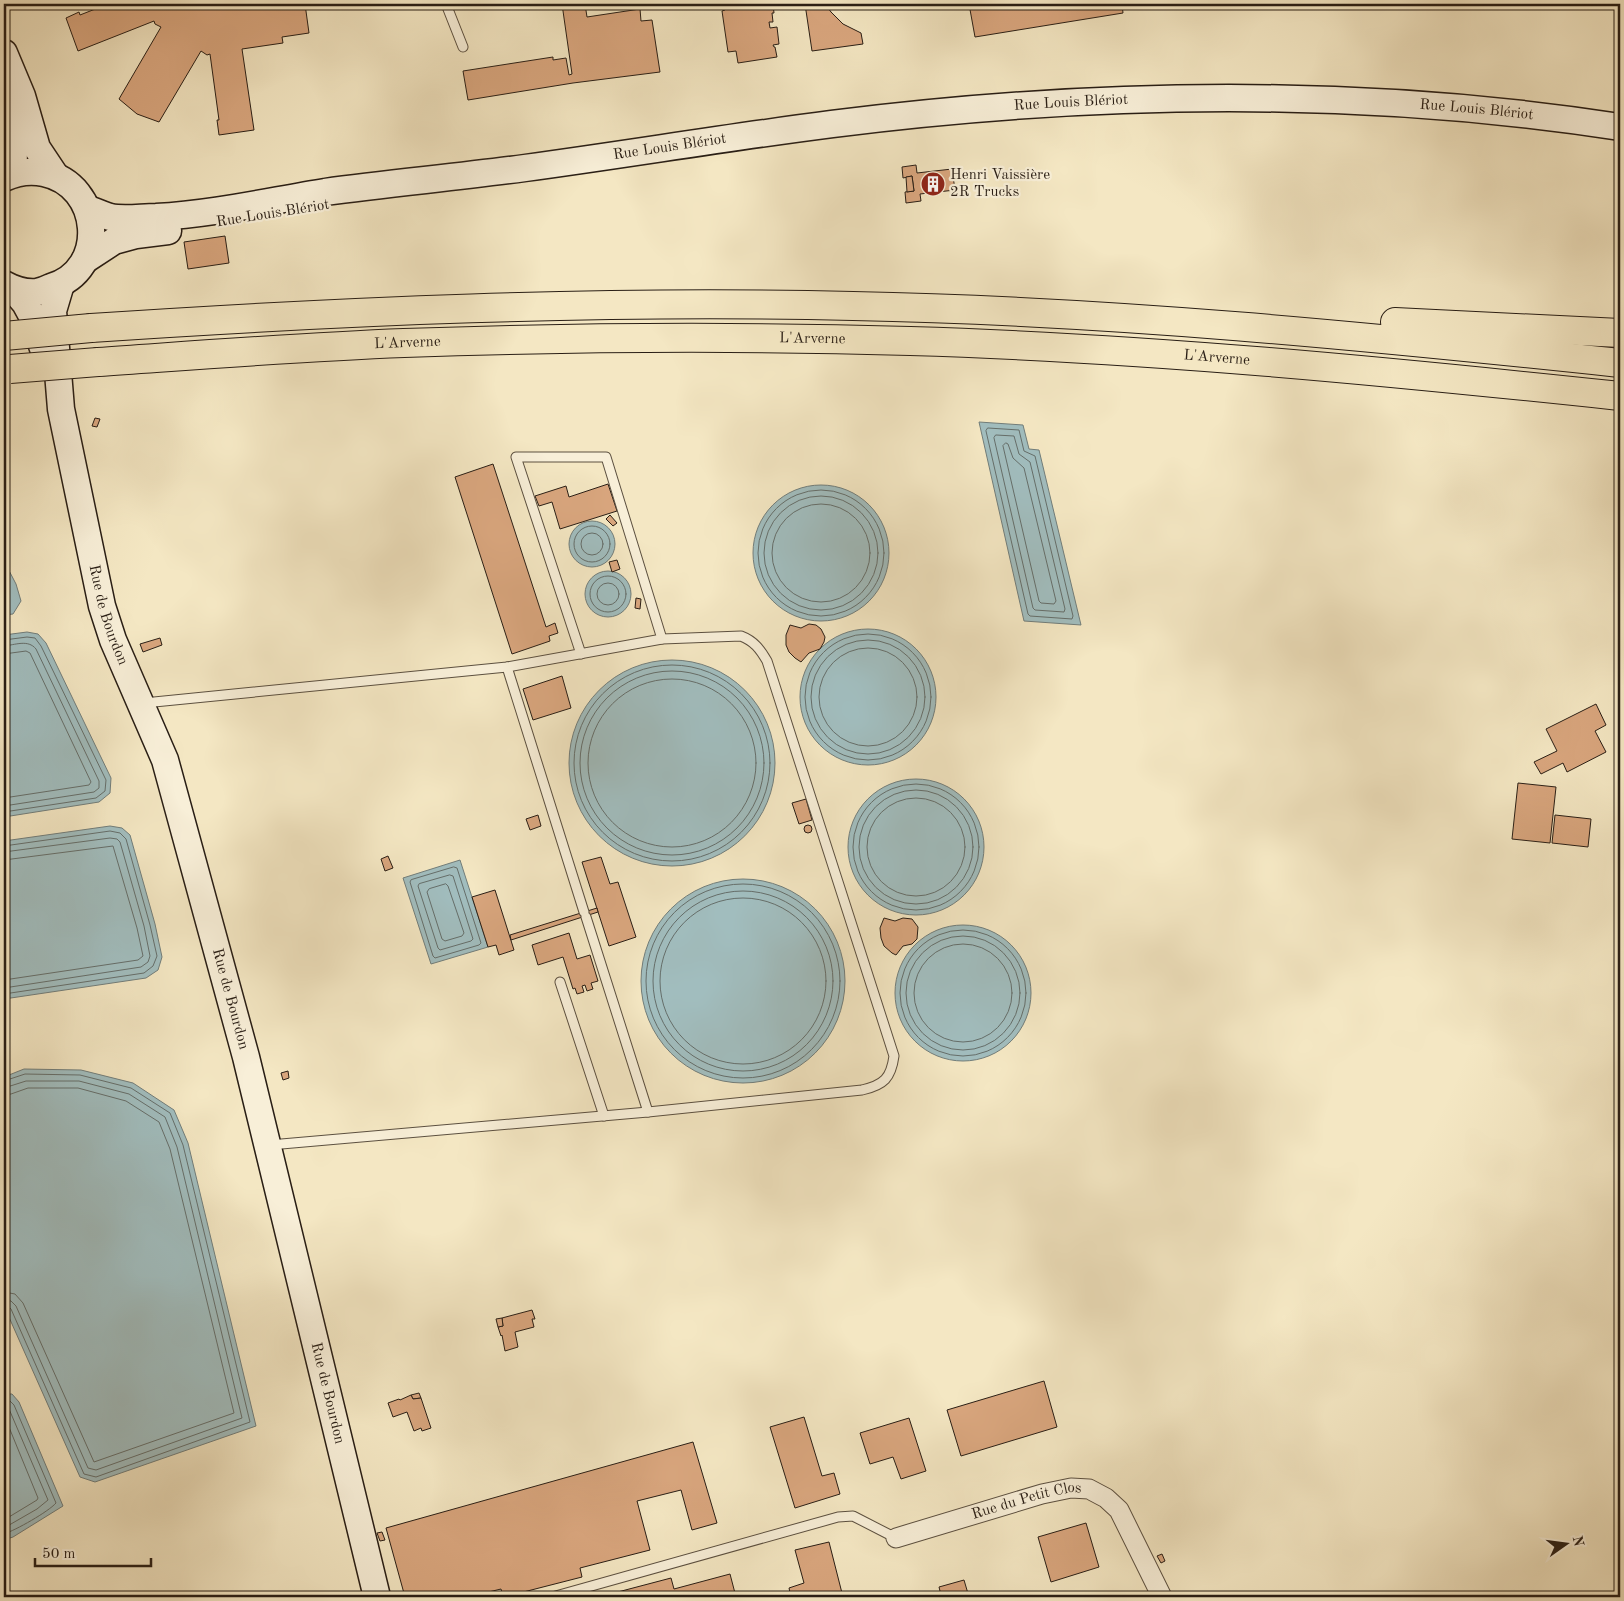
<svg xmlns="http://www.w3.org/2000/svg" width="1624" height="1601" viewBox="0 0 1624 1601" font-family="'Old Standard TT',serif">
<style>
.water{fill:#a1bdbe;stroke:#717d7a}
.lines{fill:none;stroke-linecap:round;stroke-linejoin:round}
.shore{stroke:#656e6a;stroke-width:1}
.building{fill:#d9a67e;stroke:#291e15}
.service-casing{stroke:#5c5040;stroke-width:11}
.minor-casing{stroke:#5c5040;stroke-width:21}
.secondary-casing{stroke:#291e15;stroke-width:29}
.motorway-casing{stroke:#291e15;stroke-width:30}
.service{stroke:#f8efd8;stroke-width:9}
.minor{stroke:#f8efd8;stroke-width:19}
.secondary{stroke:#f8efd8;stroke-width:26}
.motorway{stroke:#f4e7c3;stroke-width:28}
.motorway-bridge-casing{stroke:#291e15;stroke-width:30;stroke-linecap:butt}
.motorway-bridge{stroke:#f4e7c3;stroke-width:28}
.labels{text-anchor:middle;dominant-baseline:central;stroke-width:4.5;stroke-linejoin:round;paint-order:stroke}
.street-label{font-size:15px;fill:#291e15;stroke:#f8efd8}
.poi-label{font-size:15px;fill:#291e15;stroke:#f8efd8;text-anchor:start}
</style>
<rect width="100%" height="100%" fill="#f4e7c3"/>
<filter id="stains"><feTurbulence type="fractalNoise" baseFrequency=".004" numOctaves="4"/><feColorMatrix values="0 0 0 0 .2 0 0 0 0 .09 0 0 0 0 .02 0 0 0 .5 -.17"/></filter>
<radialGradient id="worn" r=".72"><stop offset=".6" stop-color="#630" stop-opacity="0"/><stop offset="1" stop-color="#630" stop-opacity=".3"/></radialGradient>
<g class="water">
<polygon points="979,422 1023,425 1029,449 1039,450 1081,625 1024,621"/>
<circle cx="821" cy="553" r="68"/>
<circle cx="592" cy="544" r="23"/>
<polygon points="4,561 16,584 21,601 13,614 4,615"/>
<circle cx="608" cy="594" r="23"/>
<circle cx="868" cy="697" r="68"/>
<polygon points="27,632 38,634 46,643 111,778 110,793 99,802 4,817 4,635"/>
<circle cx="672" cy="763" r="103"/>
<circle cx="916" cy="847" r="68"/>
<polygon points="110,826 122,828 130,835 155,924 162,957 158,970 146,978 4,999 4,841"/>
<polygon points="460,860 488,947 431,964 403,878"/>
<circle cx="743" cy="981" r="102"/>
<circle cx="963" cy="993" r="68"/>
<polygon points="24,1069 81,1070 133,1083 174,1110 188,1143 256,1426 95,1482 80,1477 4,1306 4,1077"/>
<polygon points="4,1394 12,1394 19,1402 63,1506 13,1537 4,1540"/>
</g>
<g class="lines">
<g class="shore">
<polygon points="988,428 1019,430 1024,451 1035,456 1073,616 1072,619 1030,616 1028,614 986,431"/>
<polygon points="996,435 1014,436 1019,454 1030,462 1065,609 1064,612 1035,610 1033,608 994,438"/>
<polygon points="1006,443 1008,444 1013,458 1024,468 1056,601 1054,604 1041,603 1039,601 1003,446"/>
<circle cx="821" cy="553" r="63"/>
<circle cx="821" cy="553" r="57"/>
<circle cx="821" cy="553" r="49"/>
<circle cx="592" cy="544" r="18"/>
<circle cx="592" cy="544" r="11"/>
<circle cx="608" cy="594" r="18"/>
<circle cx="608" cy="594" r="11"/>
<circle cx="868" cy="697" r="63"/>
<polyline points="4,640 27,637 35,638 41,646 106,780 105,791 96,798 4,812"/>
<circle cx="868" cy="697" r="57"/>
<path d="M4,646c11,-1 24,-7 32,3l63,132v7l-5,4 -90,14"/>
<circle cx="868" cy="697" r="49"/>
<polyline points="4,654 26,651 30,653 91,782 89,785 4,798"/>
<circle cx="672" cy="763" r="98"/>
<circle cx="672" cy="763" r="92"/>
<circle cx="672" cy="763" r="84"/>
<circle cx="916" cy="847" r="63"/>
<circle cx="916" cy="847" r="57"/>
<circle cx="916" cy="847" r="49"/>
<polyline points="4,846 110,831 120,833 126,839 150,925 157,956 153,966 144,973 4,994"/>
<polyline points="4,852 110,838 117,839 120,842 144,926 150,956 148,962 141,967 4,988"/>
<polyline points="4,860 113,846 137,928 143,956 138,960 4,980"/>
<polygon points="454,867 457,868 481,943 479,945 435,958 433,956 410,882 411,880"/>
<polygon points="450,875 453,876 473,939 471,941 440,950 438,948 418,886 419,884"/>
<polygon points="446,884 448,886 464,933 462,936 445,941 442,939 427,892 429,889"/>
<circle cx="743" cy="981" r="97"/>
<circle cx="743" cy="981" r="90"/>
<circle cx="743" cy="981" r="83"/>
<circle cx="963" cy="993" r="63"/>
<circle cx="963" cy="993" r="57"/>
<circle cx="963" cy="993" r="49"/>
<polyline points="4,1081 25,1074 80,1075 131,1088 170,1113 183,1145 250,1422 96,1477 84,1474 11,1309 8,1306 4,1305"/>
<polyline points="4,1088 26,1081 79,1081 129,1094 165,1117 177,1147 242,1418 96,1470 88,1468 16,1306 11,1301 4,1299"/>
<polyline points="4,1095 11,1094 28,1088 78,1088 126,1101 159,1122 170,1149 234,1413 94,1462 23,1303 15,1294 4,1292"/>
<path d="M4,1399l5,1 5,5 42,98c-8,9 -40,27 -52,31"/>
<polyline points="4,1405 7,1406 9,1409 48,1500 37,1509 4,1528"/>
<polyline points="4,1415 38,1498 37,1500 4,1520"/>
</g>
</g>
<g class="building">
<polygon points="108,4 255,4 261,7 263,4 270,4 273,6 305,4 309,33 282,37 283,43 242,49 254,130 219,135 217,120 219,120 210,54 207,55 201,51 159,122 137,114 119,99 161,27 155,24 154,21 78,51 66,18 79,12 80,15"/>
<polygon points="313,4 323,4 324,8 314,9"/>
<polygon points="562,4 585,4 587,17 640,9 641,21 652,20 660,72 573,83 468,100 463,71 553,57 553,60 566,58 569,75 572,74"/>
<polygon points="724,4 753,4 754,6 758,4 773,4 774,13 772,13 773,22 769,22 770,28 777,27 779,44 773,45 774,47 775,47 777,57 738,63 736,51 728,52 722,11 725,10"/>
<polygon points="805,4 825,4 831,12 843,24 861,33 863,44 812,51"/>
<polygon points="969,4 1122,4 1123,13 975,37"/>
<polygon points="916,165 917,173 952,169 955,190 920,194 921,201 906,203 905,192 914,191 912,176 903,178 902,167"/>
<polygon points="912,176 914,191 907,192 906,177"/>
<polygon points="225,236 229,263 188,269 184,242"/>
<polygon points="95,418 100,419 97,427 92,426"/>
<polygon points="493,464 546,627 555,623 558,633 549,636 550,641 512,654 455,477"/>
<polygon points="608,484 617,511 560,529 552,502 539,506 535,496 566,486 569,497"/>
<polygon points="610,515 617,523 613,526 606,519"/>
<polygon points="617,560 620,569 612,572 609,562"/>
<polygon points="636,598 641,599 640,609 635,608"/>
<polygon points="809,624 816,625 821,629 825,637 824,642 820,649 809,653 801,662 795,658 789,652 786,645 786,635 790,625 801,628"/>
<polygon points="160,638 162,645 143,652 140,644"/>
<polygon points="562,676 571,708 533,720 523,689"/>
<polygon points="1596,704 1606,725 1595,731 1606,752 1567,772 1563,763 1541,774 1534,762 1557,751 1546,729"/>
<polygon points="1518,783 1556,787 1550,843 1512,839"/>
<polygon points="806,799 812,820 799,824 792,803"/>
<polygon points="538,815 541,826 530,830 526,819"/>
<polygon points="1555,815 1591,819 1588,847 1552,843"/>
<circle cx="808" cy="829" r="4"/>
<polygon points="388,856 393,868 385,871 381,859"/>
<polygon points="601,857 610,884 618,882 636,937 609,946 582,862"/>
<polygon points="495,890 514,950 499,955 496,945 488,947 472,897"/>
<polygon points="597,908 598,912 511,940 510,935"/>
<polygon points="884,918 895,921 903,918 912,919 918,927 917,939 912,944 903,946 896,955 892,953 884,946 881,938 880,928"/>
<polygon points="569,933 577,959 590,955 598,981 591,983 593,989 587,991 585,985 582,986 584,992 577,994 575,988 573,989 563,957 538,965 532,945"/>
<polygon points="288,1071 289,1078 283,1080 281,1073"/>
<polygon points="532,1310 535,1319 532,1319 534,1327 515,1332 518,1347 505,1351 502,1335 501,1336 498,1327 503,1326 502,1318"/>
<polygon points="502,1318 503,1326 498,1327 496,1319"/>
<polygon points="1044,1381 1057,1427 961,1456 947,1410"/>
<polygon points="419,1393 421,1398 413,1399 411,1395"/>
<polygon points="411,1395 413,1399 421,1398 431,1428 422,1431 421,1428 414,1431 407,1412 393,1417 388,1403 399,1399 400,1400"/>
<polygon points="804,1417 822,1476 834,1473 840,1494 795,1508 770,1427"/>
<polygon points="909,1418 926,1471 901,1479 893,1457 870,1464 860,1433"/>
<polygon points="693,1442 717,1523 692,1530 681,1490 637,1501 650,1550 580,1568 582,1577 504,1597 503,1597 501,1589 468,1597 405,1597 386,1528"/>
<polygon points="1086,1523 1099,1567 1051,1582 1038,1537"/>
<polygon points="382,1532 385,1540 380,1541 377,1533"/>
<polygon points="829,1542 843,1597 791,1597 789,1588 804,1583 795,1550"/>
<polygon points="1162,1554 1165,1561 1161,1563 1157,1556"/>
<polygon points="730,1574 736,1597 615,1597 614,1593 671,1578 674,1589"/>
<polygon points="964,1580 969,1597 932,1597 941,1595 939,1587"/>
</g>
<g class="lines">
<defs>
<g id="service">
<polyline points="446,4 463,47"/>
<polyline points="581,654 516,457 606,457 662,639"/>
<polyline points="507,667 584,912"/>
<path d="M144,703l363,-36 155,-28 79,-3c13,5 19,13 26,25l127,395c-3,22 -10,29 -32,34l-214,22 -378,33"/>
<polyline points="586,917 648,1112"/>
<polyline points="560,982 604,1116"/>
<polyline points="552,1597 838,1517 853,1516 896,1538"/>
</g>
<g id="minor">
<path id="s1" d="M896,1538l146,-44 29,-6 18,1 17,9 13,12 43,87"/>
</g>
<g id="secondary">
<polyline points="4,53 22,96 37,148 55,175"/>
<path d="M9,102c6,24 7,47 3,72"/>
<path d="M4,178c13,-6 26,-8 40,-5 58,12 65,97 7,114 -4,2 -9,4 -14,5 -11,1 -24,-3 -33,-8"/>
<path id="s2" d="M88,209c7,2 15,6 22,8 14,3 31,0 46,0 57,-3 113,-16 169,-25 66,-9 134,-15 200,-24 103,-14 205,-31 307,-44 261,-33 528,-37 788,3"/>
<polyline points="85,260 114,241 136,235 168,231"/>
<path id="s3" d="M61,284l-8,27 8,98 41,197 11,34 52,120 81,297 131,540"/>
<polyline points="13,289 25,303 31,314 45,354"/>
</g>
<g id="motorway">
<polyline points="1395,322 1620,333"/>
<path d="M91,328c253,-17 507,-28 762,-22 257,5 512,30 767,57"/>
<path id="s4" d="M98,362c102,-7 204,-15 306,-19 169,-6 337,-7 506,-2 238,7 474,30 710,55"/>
</g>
</defs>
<use href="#service" class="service-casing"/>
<use href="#minor" class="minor-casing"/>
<use href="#secondary" class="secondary-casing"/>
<use href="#motorway" class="motorway-casing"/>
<use href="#service" class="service"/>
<use href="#minor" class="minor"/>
<use href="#secondary" class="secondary"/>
<use href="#motorway" class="motorway"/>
<defs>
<g id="motorway-bridge">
<polyline points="4,336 91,328"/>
<polyline points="10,369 98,362"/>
</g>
</defs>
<use href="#motorway-bridge" class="motorway-bridge-casing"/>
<use href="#motorway-bridge" class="motorway-bridge"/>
</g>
<defs>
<symbol id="building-disc" viewBox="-11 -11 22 22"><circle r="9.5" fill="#8f2418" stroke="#f8efd8"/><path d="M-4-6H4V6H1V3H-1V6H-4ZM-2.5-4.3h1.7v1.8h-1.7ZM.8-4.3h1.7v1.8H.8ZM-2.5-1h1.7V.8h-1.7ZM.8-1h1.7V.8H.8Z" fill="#fff"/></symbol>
</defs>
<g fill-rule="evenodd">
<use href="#building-disc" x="919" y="170" width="28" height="28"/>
</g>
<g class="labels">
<g class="street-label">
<text stroke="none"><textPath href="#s2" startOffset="992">Rue Louis Blériot</textPath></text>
<text stroke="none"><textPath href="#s2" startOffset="1398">Rue Louis Blériot</textPath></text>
<text stroke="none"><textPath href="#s2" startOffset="588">Rue Louis Blériot</textPath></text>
<text transform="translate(273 214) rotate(-9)">Rue Louis Blériot</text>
<text stroke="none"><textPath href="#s4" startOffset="715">L'Arverne</textPath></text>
<text stroke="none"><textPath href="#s4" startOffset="310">L'Arverne</textPath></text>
<text stroke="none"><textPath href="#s4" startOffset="1120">L'Arverne</textPath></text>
<text stroke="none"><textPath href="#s3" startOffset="338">Rue de Bourdon</textPath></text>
<text stroke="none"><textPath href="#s3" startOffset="742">Rue de Bourdon</textPath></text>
<text stroke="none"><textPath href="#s3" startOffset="1148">Rue de Bourdon</textPath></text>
<text stroke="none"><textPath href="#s1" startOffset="136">Rue du Petit Clos</textPath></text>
</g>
<g class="poi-label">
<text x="950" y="175">Henri Vaissière<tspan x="950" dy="17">2R Trucks</tspan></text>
</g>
</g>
<rect width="1624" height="1601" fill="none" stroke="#f4e7c3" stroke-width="20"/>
<rect x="5" y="5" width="1614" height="1591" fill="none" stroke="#291e15" stroke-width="2.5"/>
<rect x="10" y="10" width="1604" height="1581" fill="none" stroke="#291e15"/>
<g transform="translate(1566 1544) rotate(76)" stroke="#f8efd8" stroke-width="4" paint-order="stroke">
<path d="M0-4L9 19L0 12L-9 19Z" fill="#291e15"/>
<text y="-8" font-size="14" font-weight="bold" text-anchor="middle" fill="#291e15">N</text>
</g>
<path d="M35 1558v8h116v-8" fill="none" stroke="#291e15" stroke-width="2.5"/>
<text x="42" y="1558" font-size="15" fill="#291e15" stroke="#f8efd8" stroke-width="4" paint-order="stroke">50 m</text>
<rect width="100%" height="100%" filter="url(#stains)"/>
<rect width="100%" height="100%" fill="url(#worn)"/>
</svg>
